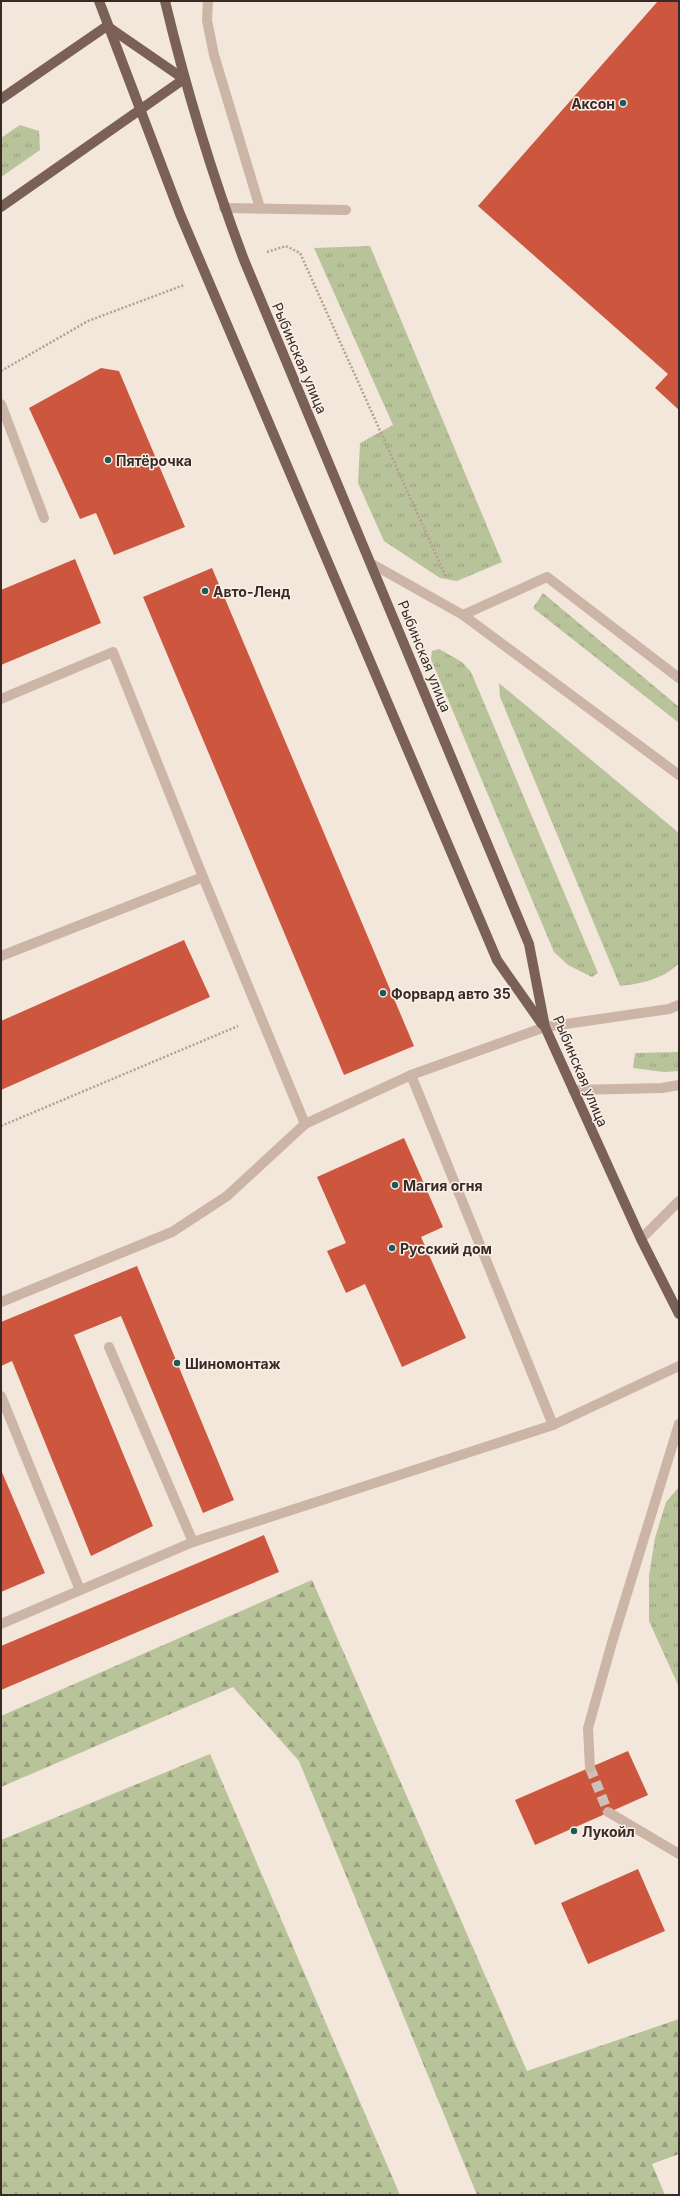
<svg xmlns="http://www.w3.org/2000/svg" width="680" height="2196" viewBox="0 0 680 2196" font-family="Inter,sans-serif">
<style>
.grass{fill:url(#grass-tufts)}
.forest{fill:url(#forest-firs)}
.building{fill:#cd563f}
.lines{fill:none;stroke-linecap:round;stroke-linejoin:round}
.minor-tunnel{stroke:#cec1b7;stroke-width:10;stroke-dasharray:10 5;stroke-linecap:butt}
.path{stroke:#b89e90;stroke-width:2.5;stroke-dasharray:2 2;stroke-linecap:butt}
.minor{stroke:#ccb4a6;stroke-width:10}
.major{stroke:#7a6057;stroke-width:10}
.poi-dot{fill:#1a5c5a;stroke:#faf0e7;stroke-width:1.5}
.labels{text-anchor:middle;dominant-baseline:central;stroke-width:3;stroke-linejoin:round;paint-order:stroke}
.poi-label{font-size:14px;font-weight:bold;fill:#382b27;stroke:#faf0e7;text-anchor:start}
.street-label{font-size:14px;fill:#382b27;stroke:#faf0e7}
</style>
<defs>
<pattern id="grass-tufts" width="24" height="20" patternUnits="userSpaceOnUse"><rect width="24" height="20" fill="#b9c39a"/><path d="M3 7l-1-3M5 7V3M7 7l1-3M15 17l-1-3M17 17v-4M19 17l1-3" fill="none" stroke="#979f7e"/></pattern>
<pattern id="forest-firs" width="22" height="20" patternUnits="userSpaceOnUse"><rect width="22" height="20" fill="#b9c39a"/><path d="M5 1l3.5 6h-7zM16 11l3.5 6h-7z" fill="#979f7e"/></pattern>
</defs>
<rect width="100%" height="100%" fill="#f3e6db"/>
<g class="grass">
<polygon points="20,125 39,131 40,150 1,177 1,138"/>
<polygon points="370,246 502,562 457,581 440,578 384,541 358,483 360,443 393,425 314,248"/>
<polygon points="543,593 679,707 679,723 533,608"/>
<polygon points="439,649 462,662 471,672 598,973 592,977 568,965 554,952 431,659 432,651"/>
<path d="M499,683l180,150v130c-15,16 -39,21 -59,23l-120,-289z"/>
<polygon points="679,1052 679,1071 664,1072 633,1068 635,1053"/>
<polygon points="679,1487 679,1687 649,1621 649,1576 655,1538 666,1502"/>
</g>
<g class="forest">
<polygon points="312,1580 527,2071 679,2019 679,2154 652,2164 665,2195 477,2195 299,1761 233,1687 1,1787 1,1716"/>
<polygon points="210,1754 400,2195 1,2195 1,1840"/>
</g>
<g class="building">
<polygon points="658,1 679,1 679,410 655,388 668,374 478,206"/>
<polygon points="101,368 119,371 185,527 114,555 96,513 80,519 29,408"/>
<polygon points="75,559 101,623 1,665 1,590"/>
<polygon points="212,568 414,1046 344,1075 143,597"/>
<polygon points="184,940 210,997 1,1090 1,1021"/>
<polygon points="404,1138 443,1227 421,1237 466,1338 402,1367 365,1284 346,1293 327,1251 346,1243 317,1177"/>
<polygon points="137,1266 234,1500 203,1513 121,1316 74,1335 153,1526 91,1556 12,1361 1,1366 1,1322"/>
<polygon points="1,1470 45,1573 1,1592"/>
<polygon points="264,1535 279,1572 1,1690 1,1646"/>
<polygon points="628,1751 648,1795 535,1845 515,1800"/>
<polygon points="638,1869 665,1931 588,1964 561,1903"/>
</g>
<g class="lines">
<polyline class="minor-tunnel" points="590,1768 608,1812"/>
<g class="path">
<polyline points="267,252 286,246 300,253 446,577"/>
<polyline points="1,371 88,321 184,285"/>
<polyline points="1,1126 238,1026"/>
</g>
<g class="minor">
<polyline points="208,1 207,20 214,55 260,208"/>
<polyline points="224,208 346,210"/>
<polyline points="1,404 44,518"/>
<polyline points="372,564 463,615 679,775"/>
<polyline points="463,615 547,577 679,678"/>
<polyline points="1,699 113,652 203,877 305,1124 411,1075 545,1027 669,1009 679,1005"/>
<polyline points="1,956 203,877"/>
<polyline points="411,1075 553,1425"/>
<polyline points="573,1090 662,1088 679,1085"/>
<polyline points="641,1239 679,1201"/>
<polyline points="1,1302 172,1232 227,1196 305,1124"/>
<polyline points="109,1347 193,1542"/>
<polyline points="1,1396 80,1590"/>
<polyline points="1,1624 193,1542 553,1425 679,1366"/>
<polyline points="590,1768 588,1728 613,1639 679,1424"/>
<polyline points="608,1812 679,1854"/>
</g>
<g class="major">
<polyline points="99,1 180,214 497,960 542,1024"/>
<path d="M165,1c21,88 47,174 79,259l285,684 16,83 96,212 38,75"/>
<polyline points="1,99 107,26 184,79"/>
<polyline points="1,207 184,79"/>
</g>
</g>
<g class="poi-dot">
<circle cx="623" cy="103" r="4"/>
<circle cx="108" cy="460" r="4"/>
<circle cx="205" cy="591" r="4"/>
<circle cx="383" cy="993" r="4"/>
<circle cx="395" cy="1185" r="4"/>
<circle cx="392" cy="1248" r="4"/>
<circle cx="177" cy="1363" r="4"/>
<circle cx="574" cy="1831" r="4"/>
</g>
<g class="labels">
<g class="poi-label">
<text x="615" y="103" text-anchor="end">Аксон</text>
<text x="116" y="460">Пятёрочка</text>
<text x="213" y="591">Авто-Ленд</text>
<text x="391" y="993">Форвард авто 35</text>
<text x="403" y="1185">Магия огня</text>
<text x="400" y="1248">Русский дом</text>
<text x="185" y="1363">Шиномонтаж</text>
<text x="582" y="1831">Лукойл</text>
</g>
<g class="street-label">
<text transform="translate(300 358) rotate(67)">Рыбинская улица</text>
<text transform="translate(425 656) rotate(68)">Рыбинская улица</text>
<text transform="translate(581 1071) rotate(67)">Рыбинская улица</text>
</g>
</g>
<rect width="680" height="2196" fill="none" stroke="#382b27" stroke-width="4"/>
</svg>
